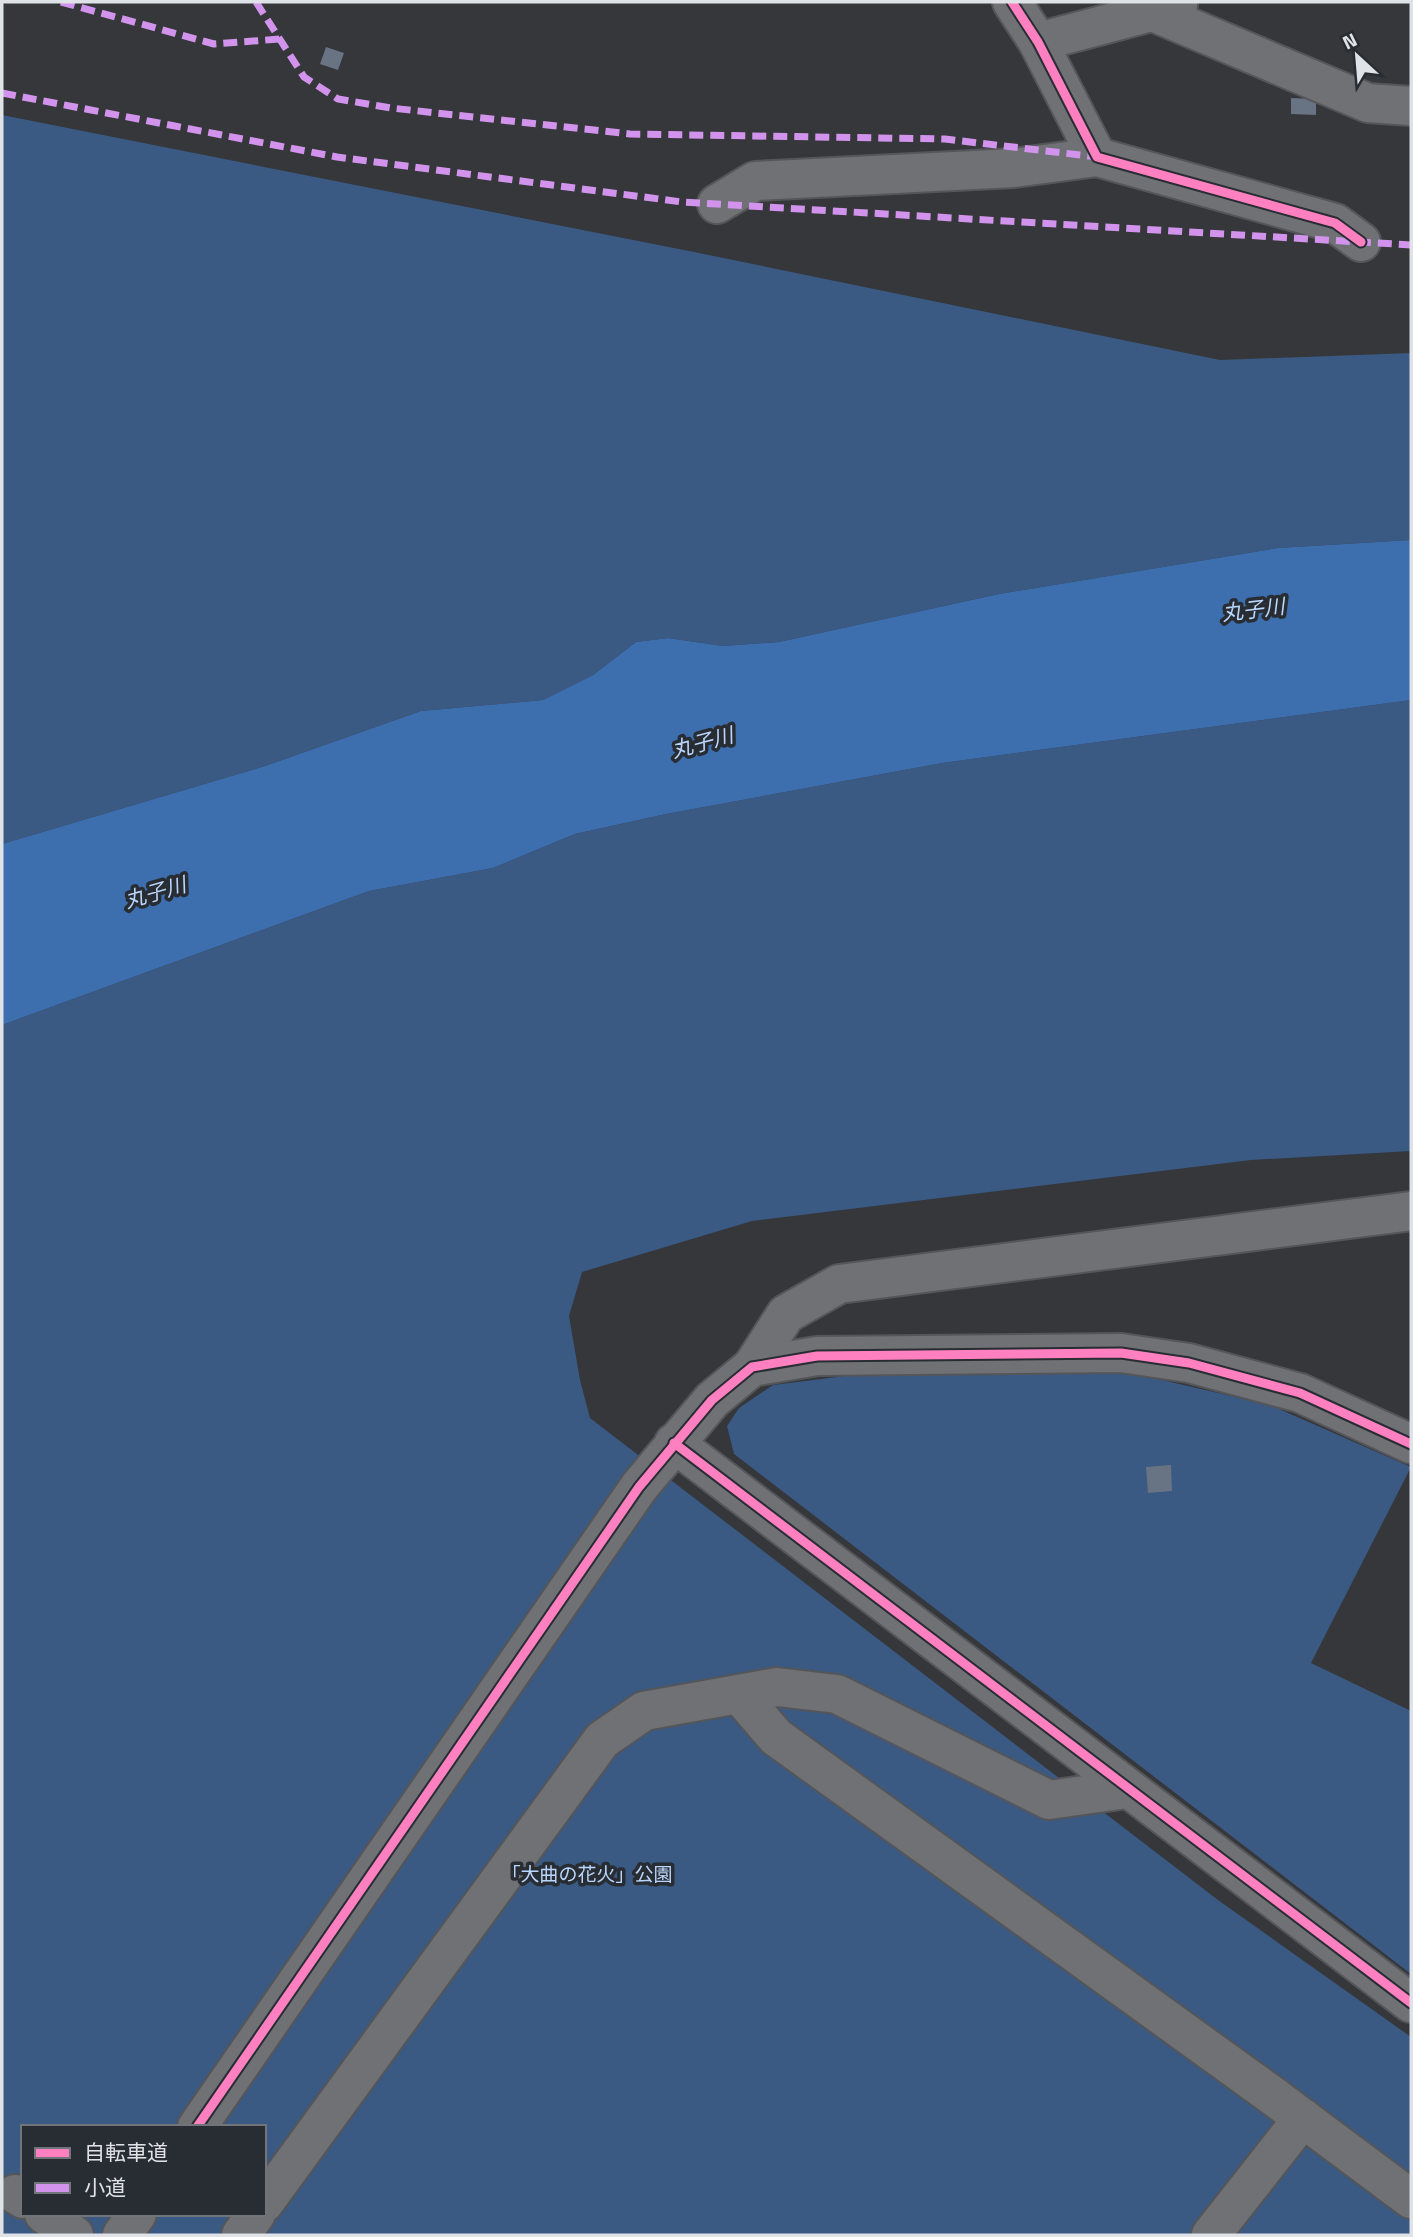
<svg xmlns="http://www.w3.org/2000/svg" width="1413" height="2237" viewBox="0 0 1413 2237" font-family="'Titillium Web','Noto Sans JP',sans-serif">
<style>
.green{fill:#3a5983;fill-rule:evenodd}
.water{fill:#3d6eae}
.building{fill:#687383}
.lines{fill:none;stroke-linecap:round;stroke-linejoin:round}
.minor-casing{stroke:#545659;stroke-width:42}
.minor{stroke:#6f7174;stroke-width:38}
.quiet{stroke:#d193ec;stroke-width:7;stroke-dasharray:14 7;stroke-linecap:butt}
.cycleway-casing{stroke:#282d33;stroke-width:13}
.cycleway{stroke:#ff80c0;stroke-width:9}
.labels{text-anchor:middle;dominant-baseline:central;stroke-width:7;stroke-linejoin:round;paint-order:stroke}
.park-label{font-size:19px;fill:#bad6fc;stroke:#282d33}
.water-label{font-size:21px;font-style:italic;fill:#bad6fc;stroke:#282d33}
</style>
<rect width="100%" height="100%" fill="#35373a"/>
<g class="green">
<polygon points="2,115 694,252 1220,360 1411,353 1411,540 1278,548 999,594 779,642 723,646 668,638 636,642 593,675 543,700 421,711 265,766 2,844"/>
<path d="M1411,700v451l-160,9 -499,61 -170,51 -13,44 11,64 10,38 628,482 193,137v198h-1409v-1210l367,-134 124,-23 82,-34 91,-20 276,-51zM23,2127h241v87h-241z"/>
<polygon points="901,1369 1136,1374 1270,1405 1411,1467 1311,1663 1411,1711 1411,1974 734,1454 727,1426 739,1408 773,1385"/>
</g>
<polygon class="water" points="1411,540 1411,700 942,763 666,814 575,834 493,868 369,891 2,1025 2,844 265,766 421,711 543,700 593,675 636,642 668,638 723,646 779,642 999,594 1278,548"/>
<g class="building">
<polygon points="326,47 344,53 338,70 320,64"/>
<polygon points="1291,98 1316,99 1316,115 1291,114"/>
<polygon points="1171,1465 1172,1491 1148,1493 1146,1467"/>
</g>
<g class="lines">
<defs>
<g id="minor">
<polyline points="1012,2 1038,42 1097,157 1335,223 1361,242"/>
<polyline points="1153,12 1368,103 1411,106"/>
<polyline points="1038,42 1178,5"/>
<polyline points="717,204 755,181 1014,168 1097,157"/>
<polyline points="752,1367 786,1314 839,1284 1411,1211"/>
<polyline points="674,1443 1411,2003"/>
<polyline points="739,1694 776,1737 1273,2096 1411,2199"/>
<polyline points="197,2127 639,1487 712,1400 752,1367 817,1356 1121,1353 1189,1363 1300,1393 1411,1444"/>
<polyline points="15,2194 23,2199"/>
<polyline points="264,2203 602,1740 644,1711 777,1687 837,1694 1049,1800 1127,1789"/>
<polyline points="44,2214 74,2235"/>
<polyline points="122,2235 137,2214"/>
<polyline points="241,2235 256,2214"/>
<polyline points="1211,2235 1303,2118"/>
</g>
</defs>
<use href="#minor" class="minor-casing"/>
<use href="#minor" class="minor"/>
<g class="quiet">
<polyline points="61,2 214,44 280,39"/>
<polyline points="256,2 304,77 338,99 391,108 630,134 945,139 1097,157"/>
<polyline points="2,93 337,157 682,202 1411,245"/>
</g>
<defs>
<g id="cycleway">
<polyline points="1012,2 1038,42 1097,157 1335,223 1361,242"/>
<polyline points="674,1443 1411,2003"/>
<polyline points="197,2127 639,1487 712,1400 752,1367 817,1356 1121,1353 1189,1363 1300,1393 1411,1444"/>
</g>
</defs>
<use href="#cycleway" class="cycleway-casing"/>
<use href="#cycleway" class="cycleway"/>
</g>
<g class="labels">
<g class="park-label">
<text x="587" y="1873">「大曲の花火」公園</text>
</g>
<g class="water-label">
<text transform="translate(1253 609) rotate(-7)">丸子川</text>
<text transform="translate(702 742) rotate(-15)">丸子川</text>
<text transform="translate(155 892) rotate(-16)">丸子川</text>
</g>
</g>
<rect width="1413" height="2237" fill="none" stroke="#dfe2e6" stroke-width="7"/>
<rect x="21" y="2125" width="245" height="91" fill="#282d33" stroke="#71757b" stroke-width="2"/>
<rect x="35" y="2148" width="35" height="10" fill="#ff80c0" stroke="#71757b" stroke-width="2"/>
<text x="84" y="2160" font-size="21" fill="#dfe2e6">自転車道</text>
<rect x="35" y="2183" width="35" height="10" fill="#d193ec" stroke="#71757b" stroke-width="2"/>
<text x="84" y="2195" font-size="21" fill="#dfe2e6">小道</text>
<g transform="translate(1357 56) rotate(334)" stroke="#282d33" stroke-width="5" paint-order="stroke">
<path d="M0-5L12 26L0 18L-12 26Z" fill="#dfe2e6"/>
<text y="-10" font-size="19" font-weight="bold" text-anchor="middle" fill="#dfe2e6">N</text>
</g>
</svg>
